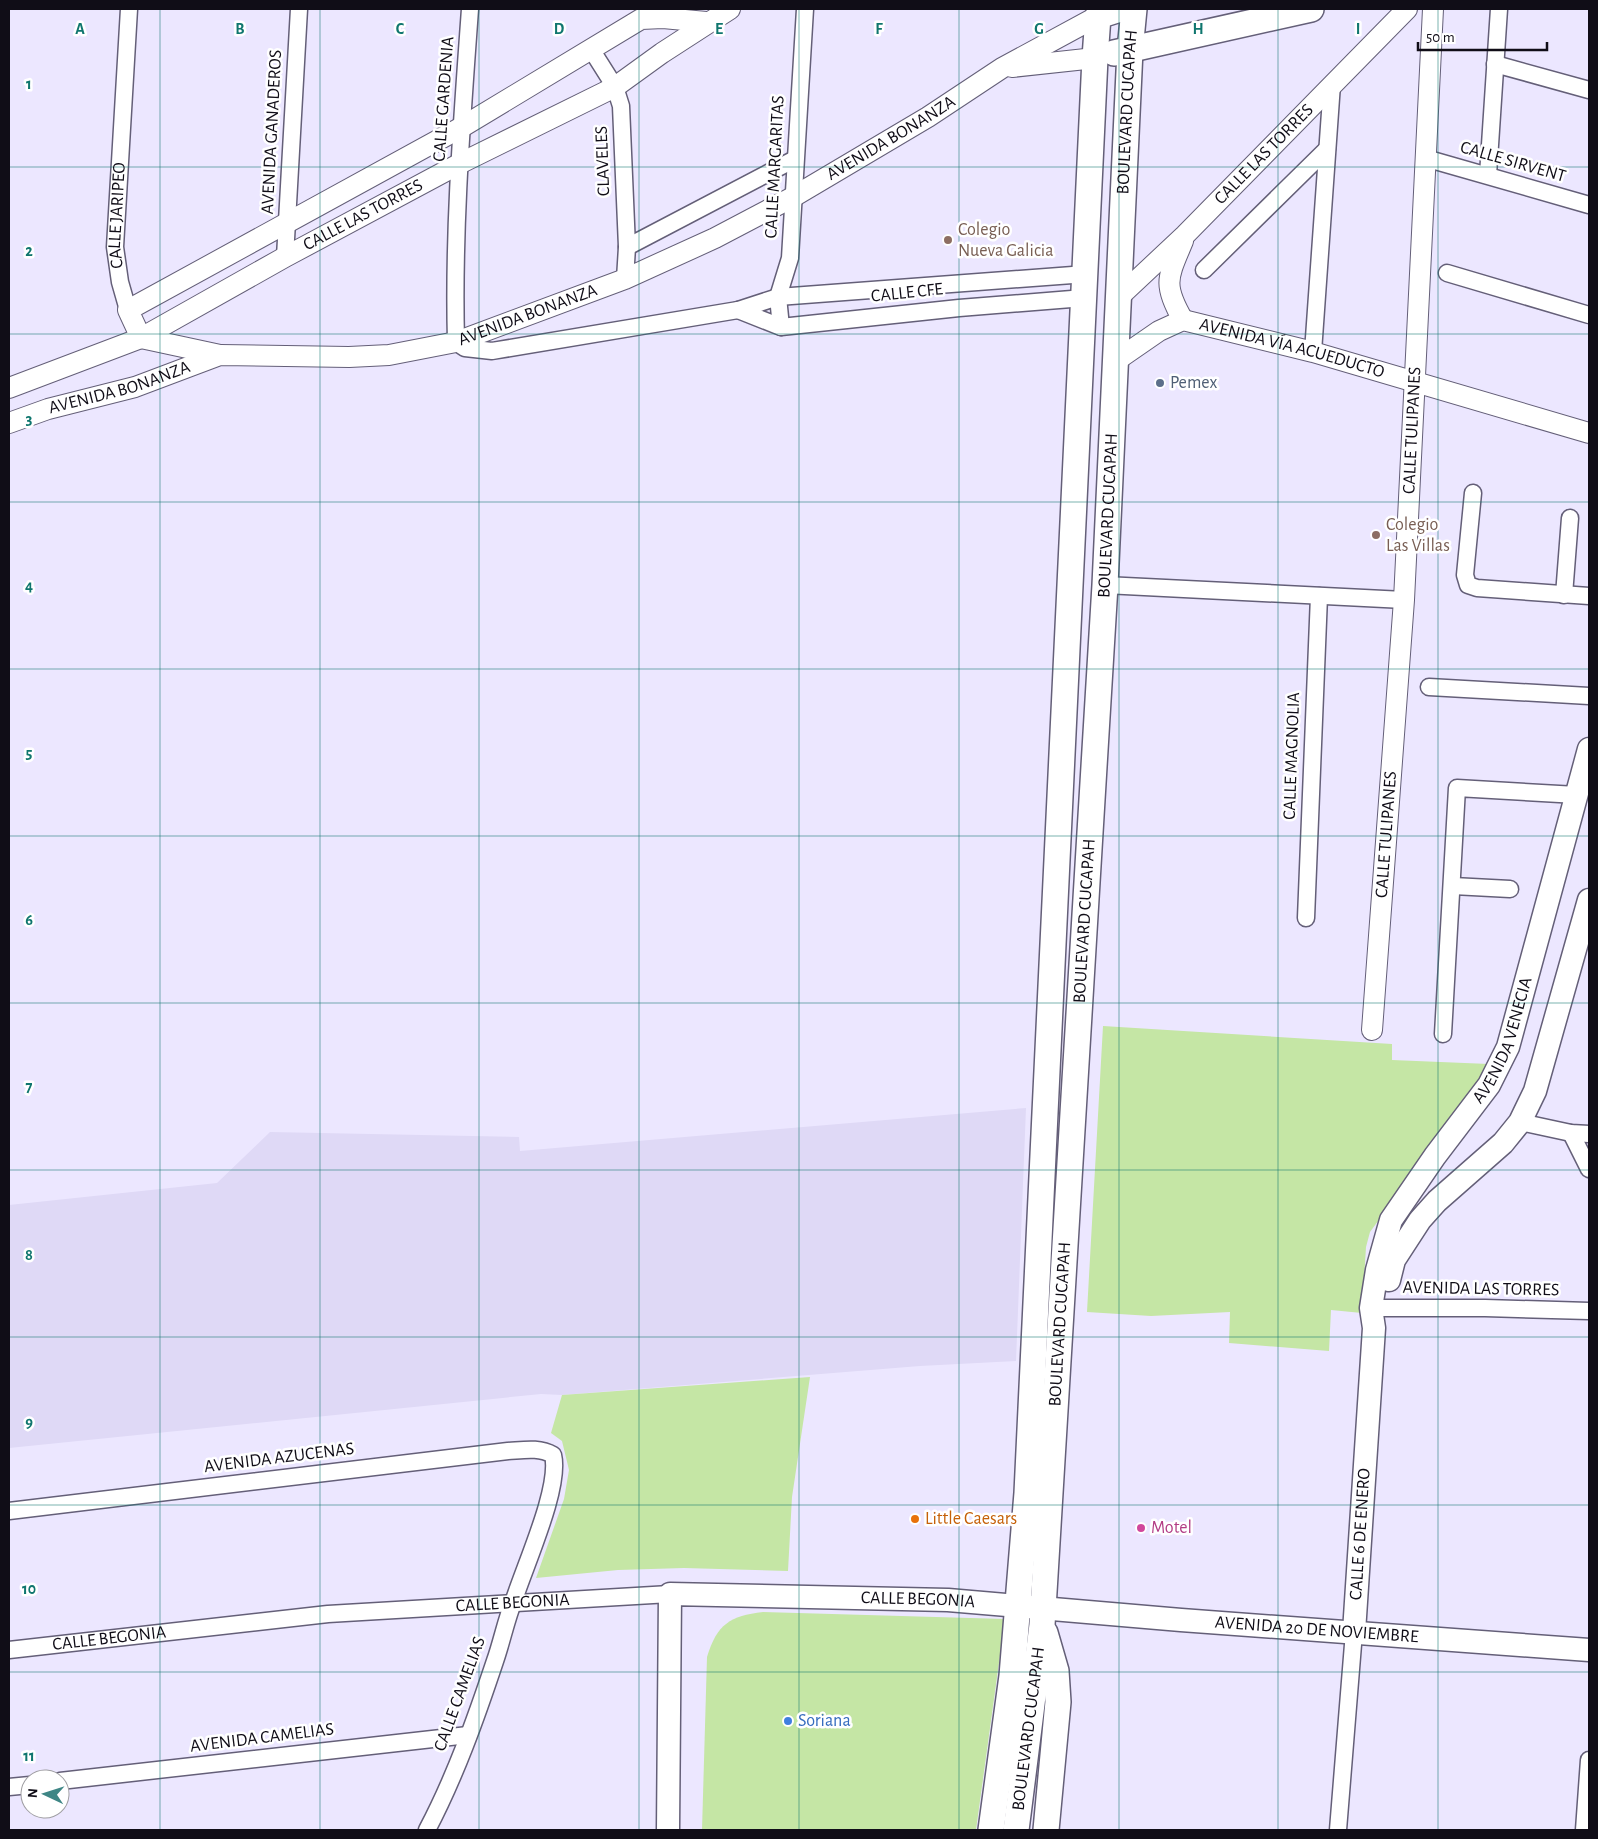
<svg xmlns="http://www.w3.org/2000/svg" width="1598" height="1839" viewBox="0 0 1598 1839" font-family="'Alegreya Sans',sans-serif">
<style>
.built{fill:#dfd9f6}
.green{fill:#c5e6a5}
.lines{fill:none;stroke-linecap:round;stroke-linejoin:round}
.minor-casing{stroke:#645f78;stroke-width:19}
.tertiary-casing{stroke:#645f78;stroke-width:22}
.secondary-casing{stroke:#645f78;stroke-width:25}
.primary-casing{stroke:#645f78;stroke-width:28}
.minor{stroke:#fff;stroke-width:16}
.tertiary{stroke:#fff;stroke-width:20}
.secondary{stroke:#fff;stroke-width:22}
.primary{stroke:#fff;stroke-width:25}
.grid{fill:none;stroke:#0f766e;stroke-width:1;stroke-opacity:0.55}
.education-dot{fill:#8d6e63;stroke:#fff;stroke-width:2}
.service-dot{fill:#5c6f8a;stroke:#fff;stroke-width:2}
.food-dot{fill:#e8710a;stroke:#fff;stroke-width:2}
.hotel-dot{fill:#d1479c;stroke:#fff;stroke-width:2}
.shop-dot{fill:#3f7fe0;stroke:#fff;stroke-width:2}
.labels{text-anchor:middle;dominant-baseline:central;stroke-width:5;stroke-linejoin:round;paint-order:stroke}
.street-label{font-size:18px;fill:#100d17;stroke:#fff}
.education-label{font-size:18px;fill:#785e54;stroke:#fff;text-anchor:start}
.service-label{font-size:18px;fill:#4e5e75;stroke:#fff;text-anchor:start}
.food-label{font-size:18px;fill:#c56008;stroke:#fff;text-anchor:start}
.hotel-label{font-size:18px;fill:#b23c85;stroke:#fff;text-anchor:start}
.shop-label{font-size:18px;fill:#366cbe;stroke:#fff;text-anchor:start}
.grid-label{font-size:16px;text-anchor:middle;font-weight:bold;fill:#0f766e;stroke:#fff;stroke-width:5;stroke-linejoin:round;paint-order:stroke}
</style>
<rect width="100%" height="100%" fill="#ece7ff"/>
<polygon class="built" points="1026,1108 1016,1361 920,1366 562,1395 541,1394 9,1448 9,1205 217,1183 270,1132 519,1137 520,1151"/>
<g class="green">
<polygon points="1103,1026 1392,1044 1392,1060 1489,1064 1481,1081 1370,1232 1366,1247 1362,1313 1331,1310 1329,1351 1229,1343 1230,1312 1151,1316 1087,1312"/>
<polygon points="810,1377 792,1497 788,1571 684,1568 618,1570 536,1578 564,1499 569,1470 562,1441 551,1433 562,1395"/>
<path d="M763,1612l242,7 -29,211h-274l5,-173c10,-33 23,-41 56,-45z"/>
</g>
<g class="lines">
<defs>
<g id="minor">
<path d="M470,9c-8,111 -17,222 -14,333l9,6 27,3 246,-41 40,-13 308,-23"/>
<polyline points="591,49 615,87 621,106 627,247 625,279"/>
<polyline points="1495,64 1589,90"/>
<polyline points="1425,158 1589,205"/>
<polyline points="1488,175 1499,9"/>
<polyline points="627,247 795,159"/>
<polyline points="285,257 299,9"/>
<polyline points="1204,270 1327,149"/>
<polyline points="1447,273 1589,315"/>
<path id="s1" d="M128,310l-8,-28 -5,-35 14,-238"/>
<polyline points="738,310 781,327 959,308 1084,298"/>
<polyline points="781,327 778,297 790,258 805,9"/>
<polyline points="1313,352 1332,84"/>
<polyline points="1473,493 1465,575 1468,585 1477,588 1589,596"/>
<polyline points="1105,585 1404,600"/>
<polyline points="1564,595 1570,518"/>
<polyline points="1429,687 1589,696"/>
<polyline points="1453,886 1510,889"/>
<polyline points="1306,918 1319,596"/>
<polyline points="1443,1034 1457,788 1577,795"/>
<polyline points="1520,1122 1571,1133 1589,1134"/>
<polyline points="1571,1133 1589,1169"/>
<polyline points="1371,1308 1485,1308 1589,1311"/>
<path d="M9,1511l499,-60c16,-1 31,-4 45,4 8,32 -28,110 -39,145 -8,20 -12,41 -19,61 -19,57 -40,116 -68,169"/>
<path id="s2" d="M9,1650l319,-36 342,-20"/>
<polyline points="60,1781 468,1735"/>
<polyline points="9,1787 30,1785"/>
<polyline points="1338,1830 1354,1632"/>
<polyline points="1584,1830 1589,1760"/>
</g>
<g id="tertiary">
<polyline points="1012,67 1095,58"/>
<path d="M1183,241c-15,36 -21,43 0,79"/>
<path id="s3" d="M1120,296l65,-61 222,-226"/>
<polyline points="220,355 141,338 128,310 462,127 641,19 663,18 706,22"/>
<path id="s4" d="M1117,360l42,-29 24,-11 130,32 276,81"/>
<path id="s5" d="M9,388l132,-50 144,-81 174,-93 156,-77 47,-34 68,-44"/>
<path id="s6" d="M9,423l39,-14 87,-22 85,-32 129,2 40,-2 67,-13 169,-63 90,-41 78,-41 135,-80 74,-49 96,-52"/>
<path id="s7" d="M1372,1030l32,-430 29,-591"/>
</g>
<g id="secondary">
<polyline points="1389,1280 1394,1260 1420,1220 1437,1201 1503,1143 1520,1122 1535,1091 1589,900"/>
<path id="s8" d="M1354,1632l20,-304 -3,-20 6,-38 14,-50 44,-64 54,-71 19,-38 81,-298"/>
<path id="s9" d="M668,1830l2,-236 278,6 233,20 408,30"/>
</g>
<g id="primary">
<polyline points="1114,53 1311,9"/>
<polyline points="1045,1633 1056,1671 1058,1702 1046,1830"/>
<polyline points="991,1830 1012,1676 1027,1493 1095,58 1098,16 1120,9"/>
<path id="s10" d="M1016,1830l26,-205 63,-1040 25,-535 4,-41"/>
</g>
</defs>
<use href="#minor" class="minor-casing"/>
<use href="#tertiary" class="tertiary-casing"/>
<use href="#secondary" class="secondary-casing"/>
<use href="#primary" class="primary-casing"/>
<use href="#minor" class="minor"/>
<use href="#tertiary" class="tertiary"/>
<use href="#secondary" class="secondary"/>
<use href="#primary" class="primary"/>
</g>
<path class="grid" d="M160,9v1821M320,9v1821M479,9v1821M639,9v1821M799,9v1821M959,9v1821M1119,9v1821M1278,9v1821M1438,9v1821M9,167h1580M9,334h1580M9,502h1580M9,669h1580M9,836h1580M9,1003h1580M9,1170h1580M9,1337h1580M9,1505h1580M9,1672h1580"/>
<g class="education-dot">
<circle cx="948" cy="240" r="5"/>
<circle cx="1376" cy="535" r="5"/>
</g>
<circle class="service-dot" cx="1160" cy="383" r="5"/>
<circle class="food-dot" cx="915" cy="1519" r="5"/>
<circle class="hotel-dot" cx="1141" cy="1528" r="5"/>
<circle class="shop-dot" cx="788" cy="1721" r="5"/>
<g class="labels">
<g class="street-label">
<text transform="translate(444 99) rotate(-86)">CALLE GARDENIA</text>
<text stroke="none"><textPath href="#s10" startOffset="1722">BOULEVARD CUCAPAH</textPath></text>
<text transform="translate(272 132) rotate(-87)">AVENIDA GANADEROS</text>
<text stroke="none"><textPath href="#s6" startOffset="941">AVENIDA BONANZA</textPath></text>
<text stroke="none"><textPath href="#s3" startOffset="202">CALLE LAS TORRES</textPath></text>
<text transform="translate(603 161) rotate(-92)">CLAVELES</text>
<text transform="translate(1513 162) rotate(16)">CALLE SIRVENT</text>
<text transform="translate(775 167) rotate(-87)">CALLE MARGARITAS</text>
<text stroke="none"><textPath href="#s5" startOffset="395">CALLE LAS TORRES</textPath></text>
<text stroke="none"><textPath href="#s1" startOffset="96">CALLE JARIPEO</textPath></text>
<text transform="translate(907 293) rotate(-6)">CALLE CFE</text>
<text stroke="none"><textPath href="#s6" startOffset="536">AVENIDA BONANZA</textPath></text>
<text stroke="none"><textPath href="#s4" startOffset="190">AVENIDA VÍA ACUEDUCTO</textPath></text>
<text stroke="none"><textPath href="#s6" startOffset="116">AVENIDA BONANZA</textPath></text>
<text stroke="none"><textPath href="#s7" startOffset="601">CALLE TULIPANES</textPath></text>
<text stroke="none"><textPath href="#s10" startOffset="1318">BOULEVARD CUCAPAH</textPath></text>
<text transform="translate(1292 756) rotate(-88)">CALLE MAGNOLIA</text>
<text stroke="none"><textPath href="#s7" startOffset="196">CALLE TULIPANES</textPath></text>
<text stroke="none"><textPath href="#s10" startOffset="912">BOULEVARD CUCAPAH</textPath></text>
<text stroke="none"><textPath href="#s8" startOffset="629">AVENIDA VENECIA</textPath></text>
<text transform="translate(1481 1289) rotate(1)">AVENIDA LAS TORRES</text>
<text stroke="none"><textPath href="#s10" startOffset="508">BOULEVARD CUCAPAH</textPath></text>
<text transform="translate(279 1458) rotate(-7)">AVENIDA AZUCENAS</text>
<text stroke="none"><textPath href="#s8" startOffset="98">CALLE 6 DE ENERO</textPath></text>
<text stroke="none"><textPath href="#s9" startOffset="484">CALLE BEGONIA</textPath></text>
<text stroke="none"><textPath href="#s2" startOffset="506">CALLE BEGONIA</textPath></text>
<text stroke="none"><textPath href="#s9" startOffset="884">AVENIDA 20 DE NOVIEMBRE</textPath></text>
<text stroke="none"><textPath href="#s2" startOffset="101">CALLE BEGONIA</textPath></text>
<text transform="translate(460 1694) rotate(-70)">CALLE CAMELIAS</text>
<text stroke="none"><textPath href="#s10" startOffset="102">BOULEVARD CUCAPAH</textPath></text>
<text transform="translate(262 1738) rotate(-7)">AVENIDA CAMELIAS</text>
</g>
<g class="education-label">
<text x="958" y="230">Colegio<tspan x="958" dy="21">Nueva Galicia</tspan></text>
<text x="1386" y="525">Colegio<tspan x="1386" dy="21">Las Villas</tspan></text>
</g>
<g class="service-label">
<text x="1170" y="383">Pemex</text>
</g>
<g class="food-label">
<text x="925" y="1519">Little Caesars</text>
</g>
<g class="hotel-label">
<text x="1151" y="1528">Motel</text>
</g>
<g class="shop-label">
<text x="798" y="1721">Soriana</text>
</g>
</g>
<g class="grid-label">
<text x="80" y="34">A</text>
<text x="240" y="34">B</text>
<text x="400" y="34">C</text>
<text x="559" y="34">D</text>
<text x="719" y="34">E</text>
<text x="879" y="34">F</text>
<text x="1039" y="34">G</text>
<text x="1198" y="34">H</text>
<text x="1358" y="34">I</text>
<text x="29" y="89">1</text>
<text x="29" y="256">2</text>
<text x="29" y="424">3</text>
<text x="29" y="591">4</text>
<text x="29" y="758">5</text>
<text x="29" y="925">6</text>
<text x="29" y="1092">7</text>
<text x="29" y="1260">8</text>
<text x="29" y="1427">9</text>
<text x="29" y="1594">10</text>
<text x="29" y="1761">11</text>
</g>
<rect width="1598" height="1839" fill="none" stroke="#100d17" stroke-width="20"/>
<g transform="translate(45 1794) rotate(274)"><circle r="24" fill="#ffffff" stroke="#9f9ea2"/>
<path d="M0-4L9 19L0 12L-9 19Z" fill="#3e8685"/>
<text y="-8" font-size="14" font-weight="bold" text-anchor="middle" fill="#100d17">N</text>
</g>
<path d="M1418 42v8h129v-8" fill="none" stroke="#100d17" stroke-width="2.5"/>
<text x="1426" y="42" font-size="15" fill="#100d17" stroke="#ffffff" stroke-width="4" paint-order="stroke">50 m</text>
</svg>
